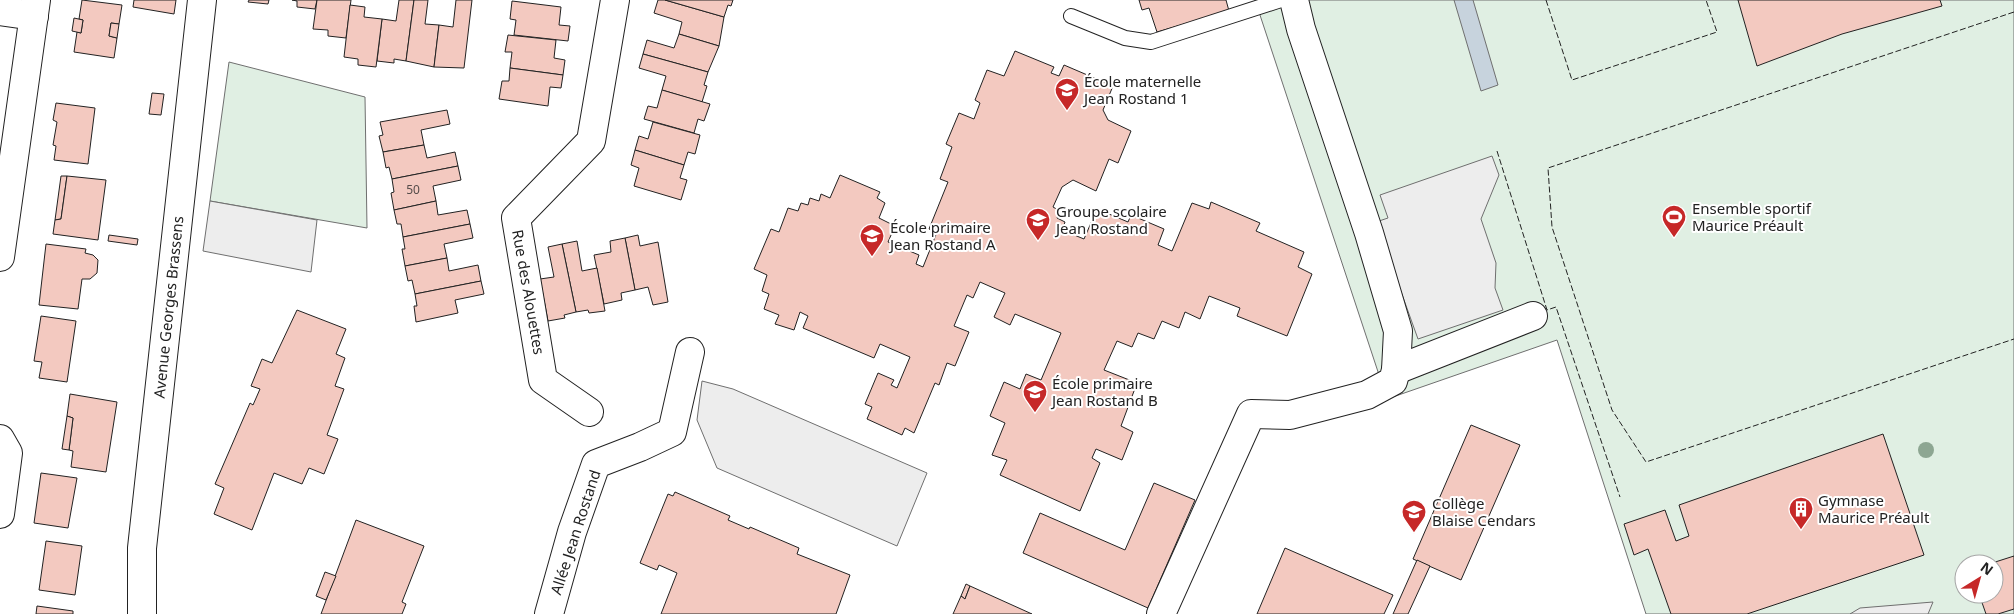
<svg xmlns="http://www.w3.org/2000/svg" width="2014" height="614" viewBox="0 0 2014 614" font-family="'Noto Sans',sans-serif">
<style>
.green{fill:#e0efe3;stroke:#6f6f6f;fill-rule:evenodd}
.parking{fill:#ededed;stroke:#6f6f6f}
.water{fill:#c7d3dd;stroke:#6f6f6f}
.building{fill:#f3c9c0;stroke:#222}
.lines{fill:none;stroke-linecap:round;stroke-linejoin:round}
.lane-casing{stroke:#222;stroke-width:16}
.street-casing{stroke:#222;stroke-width:30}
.secondary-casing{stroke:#222;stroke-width:30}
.lane{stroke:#fff;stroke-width:14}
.street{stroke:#fff;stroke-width:28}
.secondary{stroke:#fff;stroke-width:28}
.fence{stroke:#222;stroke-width:1;stroke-dasharray:6 2.5;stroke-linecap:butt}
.tree{fill:#8da692}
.labels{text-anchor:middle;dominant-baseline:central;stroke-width:4;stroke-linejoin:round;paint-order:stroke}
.number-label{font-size:12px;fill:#564c4a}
.poi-label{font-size:15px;fill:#222;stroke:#fff;text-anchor:start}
.street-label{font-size:15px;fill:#222;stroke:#fff}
</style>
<rect width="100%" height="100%" fill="#fff"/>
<g class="green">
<path d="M1255,0h759v614h-368l-89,-274 -170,59zM1964,564h30v30h-30z"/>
<polygon points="229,62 365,97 367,228 210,201"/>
</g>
<g class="parking">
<polygon points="1492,156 1499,175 1481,219 1496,263 1495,288 1503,310 1418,339 1376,222 1388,218 1380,195"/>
<polygon points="210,201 317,220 311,272 203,251"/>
<polygon points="702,381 733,389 927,473 897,546 717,468 697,420"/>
<polygon points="1933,602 1928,614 1850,614 1860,608"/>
</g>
<polygon class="water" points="1454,0 1473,0 1498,85 1481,91"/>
<g class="building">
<polygon points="82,0 122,5 119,24 111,23 109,36 117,38 114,58 74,52 77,32 81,33 83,20 79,19"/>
<polygon points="134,0 176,0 174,14 133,7"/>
<polygon points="249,0 269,0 268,4 248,2"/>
<polygon points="292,0 317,0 315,9 297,7 297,1"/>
<polygon points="317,0 351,0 346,38 328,36 328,30 313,29"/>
<polygon points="399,0 414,0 406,61 394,59 394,63 377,61 382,19 396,21"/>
<polygon points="414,0 428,0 425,24 439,25 434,67 406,61"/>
<polygon points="456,0 472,0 464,68 434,67 439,25 453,27"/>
<polygon points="658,0 665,0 724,17 719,46 679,34 682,22 654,13"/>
<polygon points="665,0 733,0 731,6 728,5 724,17"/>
<polygon points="1139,0 1226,0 1229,11 1157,32 1149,8 1142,10"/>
<polygon points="1738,0 1940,0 1942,6 1842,34 1757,66"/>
<polygon points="512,1 561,7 559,25 570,26 568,41 514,35 516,20 510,19"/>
<polygon points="350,5 365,7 364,17 382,19 376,67 358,65 358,59 344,57"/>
<polygon points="74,18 83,20 81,33 72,31"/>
<polygon points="111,23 119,24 117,38 109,36"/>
<polygon points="679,34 719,46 708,72 643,54 647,40 674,48"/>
<polygon points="508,35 556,40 554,58 565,60 563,75 510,68 512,52 505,52"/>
<polygon points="1015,51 1054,67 1051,73 1059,76 1064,65 1113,86 1103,110 1108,120 1131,131 1118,163 1109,159 1096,191 1073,180 1062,187 1053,207 1060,211 1057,218 1065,222 1062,230 1084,239 1097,209 1128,222 1131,215 1164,229 1158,245 1172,251 1192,203 1209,209 1211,202 1260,223 1256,231 1304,252 1298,267 1312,274 1287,336 1237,316 1240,308 1209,296 1200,319 1185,312 1179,328 1162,321 1154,339 1138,333 1132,347 1117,341 1104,370 1137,383 1121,426 1133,432 1122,460 1096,449 1092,458 1100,463 1080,511 1000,475 1007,460 992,455 1005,423 990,416 1004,382 1020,389 1026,374 1041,380 1061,333 1015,314 1010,325 994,317 1005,293 980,282 973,298 967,295 954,326 969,332 955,366 947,363 939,385 935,383 914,433 905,428 902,435 867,419 872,407 865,404 878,373 894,380 891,385 897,388 910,357 880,344 874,358 803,328 808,316 800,312 794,330 775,324 779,315 764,309 769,294 762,291 767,275 754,269 771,229 779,232 788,208 798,211 801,203 808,205 810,198 819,201 821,194 830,198 840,175 880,192 877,198 885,203 879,218 895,226 888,242 919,255 916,264 923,267 937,232 929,229 948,182 940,179 952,147 946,144 959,113 974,119 980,103 975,100 987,70 1004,76"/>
<polygon points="643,54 708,72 704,85 707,86 702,102 662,90 666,76 639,68"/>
<polygon points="510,68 563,75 561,88 550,87 548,106 499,99 502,81 509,81"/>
<polygon points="662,90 710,104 704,121 698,119 694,133 644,119 648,106 657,108"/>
<polygon points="152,93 164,94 161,115 149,114"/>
<polygon points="56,103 95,108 88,164 54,160 56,146 53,145 57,122 53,120"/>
<polygon points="447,110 450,124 421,130 424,145 383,152 379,136 383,135 380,122"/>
<polygon points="653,122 700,135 695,154 688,152 684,165 635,150 639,136 648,139"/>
<polygon points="424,145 427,158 455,152 458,166 392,179 389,167 386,168 383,152"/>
<polygon points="635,150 684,165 680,178 687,180 681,200 634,186 639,168 631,165"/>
<polygon points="458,166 461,180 433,186 436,201 394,210 391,193 394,192 392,179"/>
<polygon points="61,176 67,176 61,219 55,220"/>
<polygon points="67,176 106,180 98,240 53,234 55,220 61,219"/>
<polygon points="436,201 438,215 467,210 470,224 403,237 401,224 397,224 394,210"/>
<polygon points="470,224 473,238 444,244 447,258 405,266 402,249 405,249 403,237"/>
<polygon points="109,235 138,239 137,245 108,241"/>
<polygon points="638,235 640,246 658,242 668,302 653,305 648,287 635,290 625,238"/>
<polygon points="625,238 635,290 621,293 622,300 604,304 594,255 611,252 610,241"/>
<polygon points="577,241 582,271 597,268 605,311 589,313 588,310 576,312 562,244"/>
<polygon points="46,244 86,249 85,253 93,255 98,260 97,273 90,279 82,279 78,309 39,305"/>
<polygon points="562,244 576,312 564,315 565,318 548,321 540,279 554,277 548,247"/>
<polygon points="447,258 449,271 478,265 481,281 415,294 412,280 408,281 405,266"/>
<polygon points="481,281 484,294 455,300 458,313 416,322 414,306 417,306 415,294"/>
<polygon points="297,310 346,329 336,354 345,358 335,386 344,389 327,435 338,439 324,474 309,468 302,484 274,473 252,530 214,514 224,488 215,484 250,403 253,405 260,389 251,386 262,359 272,363"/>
<polygon points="41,316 76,321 67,382 39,378 42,362 34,361"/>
<polygon points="70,394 117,402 106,472 71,467 73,451 69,450 73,418 67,416"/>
<polygon points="67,416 73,418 69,450 62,449"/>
<polygon points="1471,425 1520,445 1461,580 1413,559"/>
<polygon points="1883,434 1924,555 1747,614 1671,614 1648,549 1634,555 1624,524 1665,510 1676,541 1689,536 1679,505"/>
<polygon points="41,473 77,478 68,528 34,523"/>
<polygon points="1154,483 1195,500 1148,608 1023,553 1040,513 1125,550"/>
<polygon points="675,492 730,516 728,520 749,529 750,527 799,548 797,554 850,575 836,614 661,614 677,573 659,565 657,570 640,563 668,494 673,496"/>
<polygon points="356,520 424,546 402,602 406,604 402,614 321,614"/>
<polygon points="46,541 82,546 75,595 39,590"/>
<polygon points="1285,548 1393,595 1384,614 1257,614"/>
<polygon points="2014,556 2014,609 1998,614 1986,614 1979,594 1994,594 1994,564 1989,564"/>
<polygon points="1417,560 1430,566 1408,614 1393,614"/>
<polygon points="325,572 336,576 326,600 316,596"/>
<polygon points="966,584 970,586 965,599 961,596"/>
<polygon points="970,586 1032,614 953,614 961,596 965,599"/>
<polygon points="37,606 73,611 73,614 36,614"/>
</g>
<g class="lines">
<defs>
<polyline id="lane" points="1071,16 1125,38 1151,42 1281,0"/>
<g id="street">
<polyline points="0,11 34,16"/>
<polyline points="0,257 36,0"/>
<polyline points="1396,370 1533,316"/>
<polyline points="589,412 543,380 516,218 591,141 615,0"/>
<polyline points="0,439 8,453 0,514"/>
<polyline points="549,614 572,532 596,464 640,447 672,432 690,352"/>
<polyline points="1161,614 1251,414 1290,415 1367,395 1393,381 1396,370 1398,331 1369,233 1301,29 1294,0"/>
</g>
<polyline id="secondary" points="142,614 142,548 202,0"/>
</defs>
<use href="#lane" class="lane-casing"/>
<use href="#street" class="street-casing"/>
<use href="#secondary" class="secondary-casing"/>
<use href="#lane" class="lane"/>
<use href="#street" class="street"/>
<use href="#secondary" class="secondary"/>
<g class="fence">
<polyline points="1546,0 1572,80 1717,32 1706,0"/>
<polyline points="2014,12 1548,168 1552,227 1612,410 1646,462 2014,339"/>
<polyline points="1497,151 1547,310 1556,307 1620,497"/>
</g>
</g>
<circle class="tree" cx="1926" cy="450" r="8"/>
<defs>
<symbol id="school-pin" viewBox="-11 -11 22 30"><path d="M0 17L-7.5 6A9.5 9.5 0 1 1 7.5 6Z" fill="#c62828" stroke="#fff"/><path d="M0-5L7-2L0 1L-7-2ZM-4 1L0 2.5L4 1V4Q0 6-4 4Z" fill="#fff"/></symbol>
<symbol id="stadium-pin" viewBox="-11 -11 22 30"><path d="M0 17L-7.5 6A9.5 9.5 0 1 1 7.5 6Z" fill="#c62828" stroke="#fff"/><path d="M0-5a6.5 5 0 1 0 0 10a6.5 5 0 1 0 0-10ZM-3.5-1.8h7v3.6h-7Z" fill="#fff"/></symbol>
<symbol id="building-pin" viewBox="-11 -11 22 30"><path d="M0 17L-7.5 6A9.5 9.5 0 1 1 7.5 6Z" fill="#c62828" stroke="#fff"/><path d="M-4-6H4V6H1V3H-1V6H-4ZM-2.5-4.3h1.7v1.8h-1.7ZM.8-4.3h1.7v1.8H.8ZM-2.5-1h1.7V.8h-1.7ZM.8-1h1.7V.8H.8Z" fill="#fff"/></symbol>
</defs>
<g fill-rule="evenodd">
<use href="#school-pin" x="1053" y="76" width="28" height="38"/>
<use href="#stadium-pin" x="1660" y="203" width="28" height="38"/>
<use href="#school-pin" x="1024" y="206" width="28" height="38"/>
<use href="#school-pin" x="858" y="222" width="28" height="38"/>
<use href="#school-pin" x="1021" y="378" width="28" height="38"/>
<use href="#building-pin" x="1787" y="495" width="28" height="38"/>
<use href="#school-pin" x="1400" y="498" width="28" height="38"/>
</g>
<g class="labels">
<g class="number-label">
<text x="413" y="189">50</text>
</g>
<g class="poi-label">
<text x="1084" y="81">École maternelle<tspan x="1084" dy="17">Jean Rostand 1</tspan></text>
<text x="1692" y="208">Ensemble sportif<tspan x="1692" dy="17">Maurice Préault</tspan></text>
<text x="1056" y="211">Groupe scolaire<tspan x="1056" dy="17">Jean Rostand</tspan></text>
<text x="890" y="227">École primaire<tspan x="890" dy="17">Jean Rostand A</tspan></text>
<text x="1052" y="383">École primaire<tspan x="1052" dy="17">Jean Rostand B</tspan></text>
<text x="1818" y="500">Gymnase<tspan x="1818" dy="17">Maurice Préault</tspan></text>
<text x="1432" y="503">Collège<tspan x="1432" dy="17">Blaise Cendars</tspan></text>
</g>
<g class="street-label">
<text transform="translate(529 292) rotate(80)">Rue des Alouettes</text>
<text transform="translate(168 307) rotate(-84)">Avenue Georges Brassens</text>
<text transform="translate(575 532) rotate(-72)">Allée Jean Rostand</text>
</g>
</g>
<g transform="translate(1979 579) rotate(37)"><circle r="24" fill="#ffffff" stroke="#a7a7a7"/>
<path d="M0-4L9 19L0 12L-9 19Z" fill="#c62828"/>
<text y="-8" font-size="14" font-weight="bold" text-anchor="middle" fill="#222222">N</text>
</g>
</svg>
